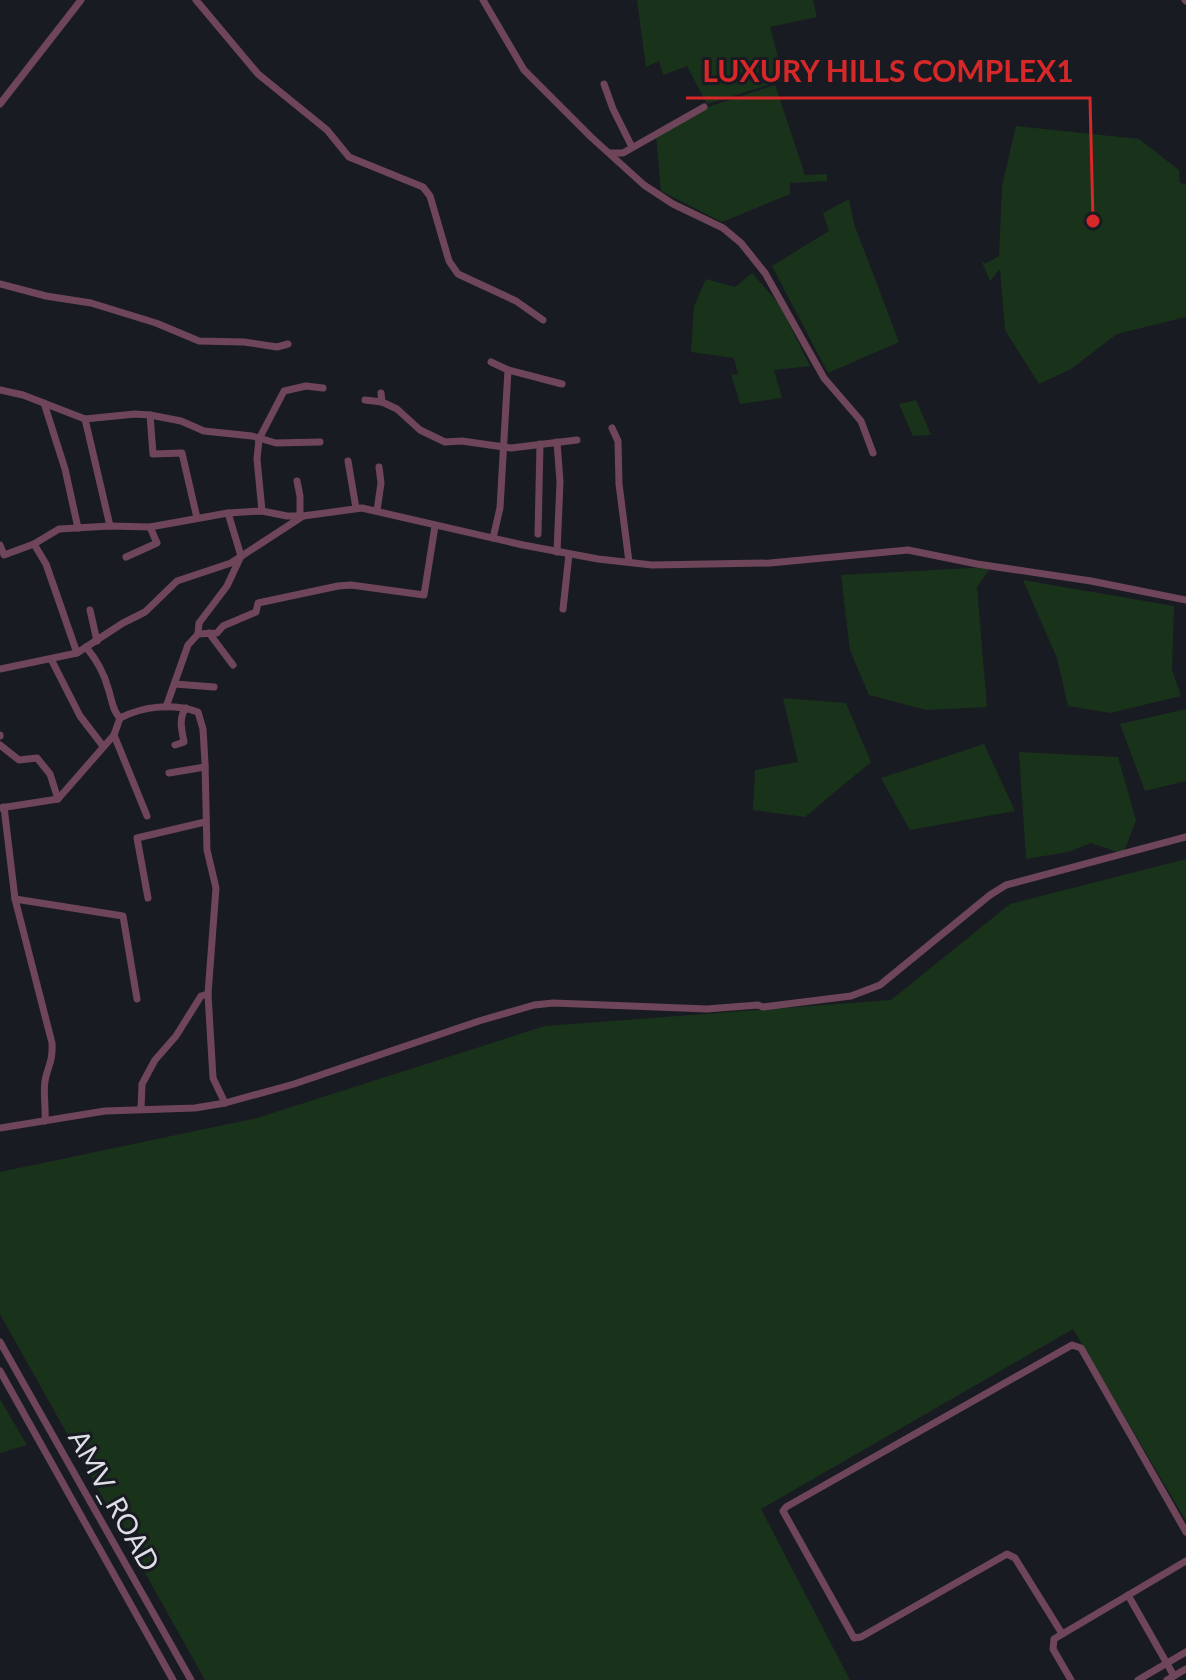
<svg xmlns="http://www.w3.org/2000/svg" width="1186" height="1680" viewBox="0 0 1186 1680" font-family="Lato,sans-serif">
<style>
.green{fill:#19321a}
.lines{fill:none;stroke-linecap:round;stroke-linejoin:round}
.minor{stroke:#6f4659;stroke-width:7}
.labels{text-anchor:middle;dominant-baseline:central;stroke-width:6;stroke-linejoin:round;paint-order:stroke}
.street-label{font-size:28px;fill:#dedfe4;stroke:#191b23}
.leader{fill:none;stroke:#d62828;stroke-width:3}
.callout-dot{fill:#d62828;stroke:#191b23;stroke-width:3}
.callout-label{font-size:30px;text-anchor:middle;font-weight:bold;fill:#d62828;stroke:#191b23;stroke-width:6;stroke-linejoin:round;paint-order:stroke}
</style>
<rect width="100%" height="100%" fill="#191b23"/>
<g class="green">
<polygon points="637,0 813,0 817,17 770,27 784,80 707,104 687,66 663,75 659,61 646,67"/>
<polygon points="775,85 805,175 827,174 827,181 790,183 790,194 722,222 661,191 656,135 708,107"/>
<polygon points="1016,126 1139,139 1179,170 1180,183 1186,184 1186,317 1117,334 1071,369 1039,384 1005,330 1000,269 990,281 981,260 985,264 999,256 1002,186"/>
<polygon points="849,199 854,224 899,342 828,373 772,266 829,231 823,213"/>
<polygon points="752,273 779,304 810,366 774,370 782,398 740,404 731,374 738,375 734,358 691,352 694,306 706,279 735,287"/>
<polygon points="916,400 931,435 913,436 899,404"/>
<polygon points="991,567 977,587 987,707 926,710 869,695 850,650 841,575"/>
<polygon points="1023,580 1174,606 1172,670 1181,696 1110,713 1068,706 1057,658"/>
<polygon points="783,698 846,703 871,762 805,817 753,810 755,770 798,762"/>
<polygon points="1186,709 1186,781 1145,791 1120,724"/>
<polygon points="984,744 1015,811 910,830 881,778"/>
<polygon points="1019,752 1118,757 1136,820 1123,854 1091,843 1068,852 1026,859"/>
<polygon points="1186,859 1186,1521 1073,1329 761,1509 850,1680 205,1680 0,1314 0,1172 257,1118 545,1026 891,1000 1010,904"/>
<polygon points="0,1399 27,1445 0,1453"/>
</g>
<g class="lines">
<g class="minor">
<polyline points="196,0 258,74 327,130 349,157 423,187 430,196 449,261 458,274 516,301 543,320"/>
<polyline points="483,0 524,70 591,137 644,185 673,204 723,228 741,243 765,273 824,378 861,421 873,453"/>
<polyline points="1185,0 1186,1"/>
<polyline points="604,84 613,109 632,147"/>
<polyline points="0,104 81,0"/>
<polyline points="611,153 623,153 704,107"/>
<polyline points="0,284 46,296 91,303 156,323 199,341 244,342 277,347 288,344"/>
<polyline points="491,362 508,370"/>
<polyline points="0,390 23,395 85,419"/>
<polyline points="381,393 382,402 397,409 420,430 445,442 462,441 511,448 577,440"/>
<polyline points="365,400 382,402"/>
<polyline points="44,403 65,469 78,528"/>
<polyline points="150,415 153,454 182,453 197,518"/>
<polyline points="612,428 618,441 619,484 629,562"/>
<polyline points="348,461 356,508"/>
<polyline points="297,481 300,496 300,516"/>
<polyline points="262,511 257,459 259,439 284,391 306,386 323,388"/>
<polyline points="377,511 381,483 379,467"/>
<polyline points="110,526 85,419 135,414 150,415 181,421 204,431 252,436 276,443 320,442"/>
<polyline points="538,534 540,444"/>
<polyline points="493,538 500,508 508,370 562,384"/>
<polyline points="34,544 46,564 77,653"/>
<polyline points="0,545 4,555 34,544 59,529 110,526 150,527 228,513 262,511 287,516 303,516 362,508 523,545 598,559 652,565 770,563 908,550 977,564 1091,581 1186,600"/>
<polyline points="557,552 560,482 557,442"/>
<polyline points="126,557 157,543 150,527"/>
<polyline points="563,609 569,554"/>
<polyline points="90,610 97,641"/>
<polyline points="209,633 233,665"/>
<polyline points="198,634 217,633 223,626 256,612 258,603 338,586 351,585 424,595 435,526"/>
<path d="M86,647c10,12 18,26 22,41 4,11 4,22 12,30"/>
<polyline points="51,659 80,716 103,746"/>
<polyline points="0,669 77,653 123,623 145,612 177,581 231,563 303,516"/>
<polyline points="175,684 214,687"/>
<polyline points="166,707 188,645 198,634 199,623 227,586 241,556 228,513"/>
<polyline points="0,735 0,736"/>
<polyline points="114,735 147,816"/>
<polyline points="0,745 19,760 37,758 50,774 58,799"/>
<path d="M175,745l9,-3c-2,-11 -6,-24 2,-34"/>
<polyline points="169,773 205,767"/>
<path d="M4,807l11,92 37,144c1,19 -4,22 -7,38 -2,11 1,27 0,40"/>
<path d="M0,808l58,-9 56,-64 6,-17c24,-12 52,-15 78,-6l5,17 2,34 2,87 9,38 -8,106 5,84 12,25"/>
<polyline points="148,898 137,838 205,822"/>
<polyline points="15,899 123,916 137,999"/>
<polyline points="141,1109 142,1084 155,1060 176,1036 201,996 208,994"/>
<polyline points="0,1128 105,1111 195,1108 225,1103 294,1084 479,1021 534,1005 553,1003 707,1009 758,1005 763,1007 851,996 880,985 990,895 1006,885 1186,837"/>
<polyline points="0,1342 191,1680"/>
<polyline points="0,1371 173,1680"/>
<polyline points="1128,1595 1174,1676"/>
<polyline points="1061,1632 1015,1558 1007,1554 861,1637 854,1638 783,1511 786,1507 1072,1345 1081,1348 1186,1532"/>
<polyline points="1071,1680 1053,1649 1054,1639 1186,1561"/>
<polyline points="1138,1680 1186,1652"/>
<polyline points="1167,1680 1186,1669"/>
</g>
</g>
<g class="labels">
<g class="street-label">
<text transform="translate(115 1500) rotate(61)">AMV_ROAD</text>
</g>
</g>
<path class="leader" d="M1093 221L1090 98H686"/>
<circle class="callout-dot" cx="1093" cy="221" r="8"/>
<g class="callout-label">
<text x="888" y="82">LUXURY HILLS COMPLEX1</text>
</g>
</svg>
